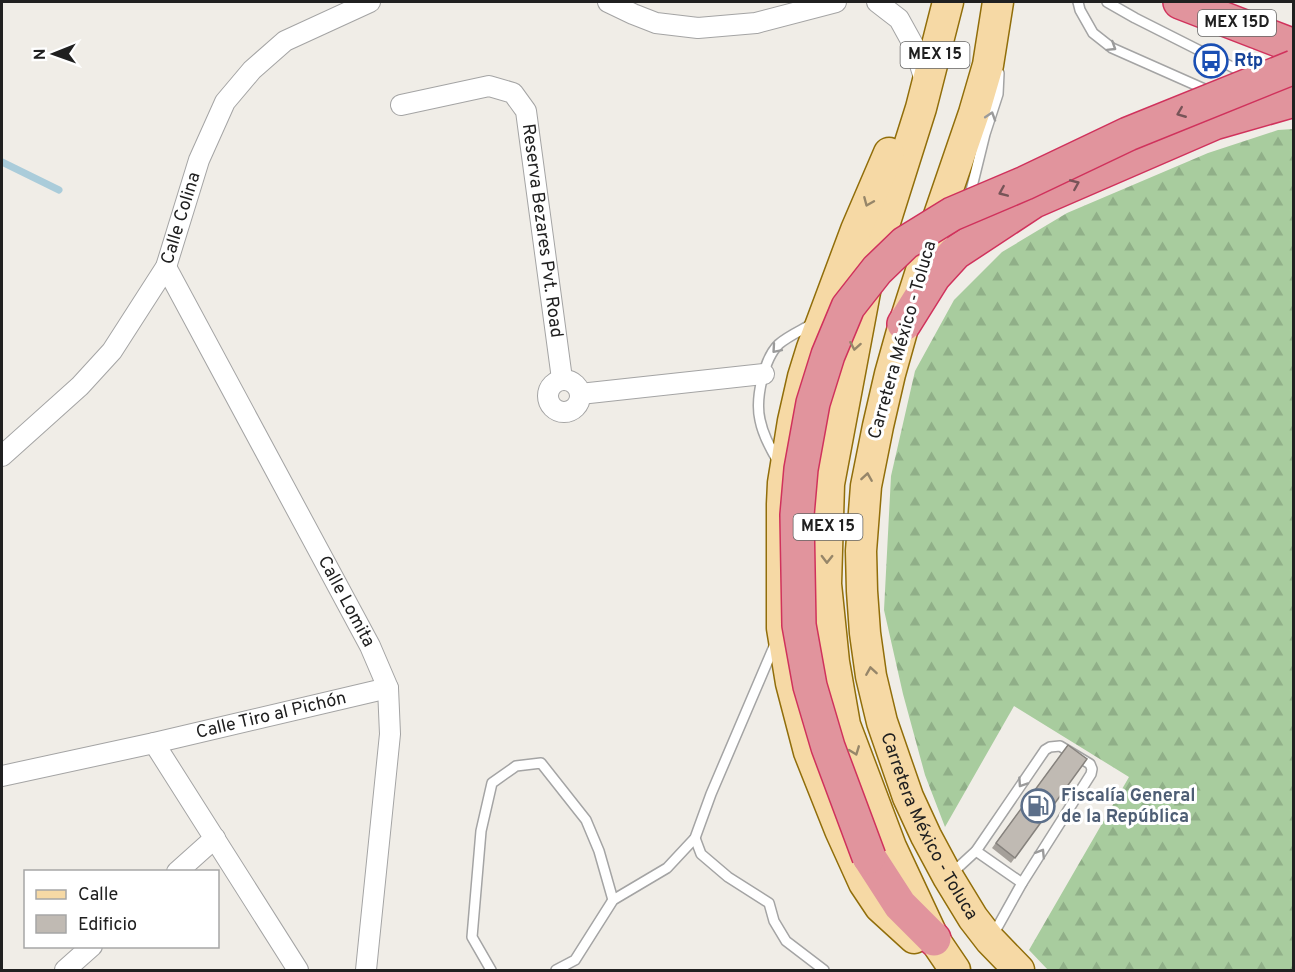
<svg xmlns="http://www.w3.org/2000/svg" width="1295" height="972" viewBox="0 0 1295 972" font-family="Overpass,sans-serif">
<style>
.forest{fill:url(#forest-firs)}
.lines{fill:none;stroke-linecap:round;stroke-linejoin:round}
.stream{stroke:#aaccda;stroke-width:7}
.lane-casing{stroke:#a4a4a4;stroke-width:12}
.street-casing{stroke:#a4a4a4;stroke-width:22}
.primary-casing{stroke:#916e0a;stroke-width:33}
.highway-casing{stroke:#d0325c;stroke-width:36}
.lane{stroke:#fff;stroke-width:9}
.street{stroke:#fff;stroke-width:20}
.primary{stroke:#f6d9a5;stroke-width:30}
.highway{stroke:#e1949d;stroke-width:33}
.highway-bridge-casing{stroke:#d0325c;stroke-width:36;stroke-linecap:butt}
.highway-bridge{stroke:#e1949d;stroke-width:33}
.wall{fill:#a5a09a}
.building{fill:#c0bab3;stroke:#86827d;stroke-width:1.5}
.oneway{stroke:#9b9b9b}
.oneway2{stroke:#775458}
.oneway3{stroke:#968669}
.labels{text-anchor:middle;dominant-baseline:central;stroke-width:6;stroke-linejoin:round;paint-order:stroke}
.shield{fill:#fff;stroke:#636363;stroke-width:1.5}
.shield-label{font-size:16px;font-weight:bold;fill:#202020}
.transit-label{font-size:18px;font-weight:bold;fill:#164399;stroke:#fff;text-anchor:start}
.street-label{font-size:18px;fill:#202020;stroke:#fff}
.service-label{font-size:18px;font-weight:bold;fill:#4e5e75;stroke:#fff;text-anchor:start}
</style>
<defs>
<pattern id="forest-firs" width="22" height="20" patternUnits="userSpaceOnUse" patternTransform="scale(1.5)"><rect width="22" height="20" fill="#a8cc9e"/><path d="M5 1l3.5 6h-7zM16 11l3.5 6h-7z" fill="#90af88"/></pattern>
</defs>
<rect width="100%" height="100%" fill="#f0ede7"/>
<polygon class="forest" points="1293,129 1293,970 1048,970 1029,950 1129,777 1014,706 945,827 925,775 903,694 884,610 891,476 915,371 954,300 1002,252 1067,213 1208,153 1278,130"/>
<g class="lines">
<polyline class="stream" points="2,162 59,190"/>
<defs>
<g id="lane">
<polyline points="1078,2 1080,10 1093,33 1112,48 1209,91"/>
<polyline points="1107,2 1135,18 1248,75"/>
<polyline points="969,199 985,134 998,94 999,73"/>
<path d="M779,463c-8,-13 -16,-28 -19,-43 -5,-21 4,-62 19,-76 9,-8 23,-14 33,-20"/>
<polyline points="695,838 701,854 728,877 769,903 774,921 786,941 824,970"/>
<polyline points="976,851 1022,883"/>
<polyline points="951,874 976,851 1045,750 1050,747 1060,746 1090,764 1092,769 1091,774 1022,883 993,935"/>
<polyline points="491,970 472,937 481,831 492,783 516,766 541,763 586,820 599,851 613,900"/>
<polyline points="556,970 575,960 613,900 667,868 695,838 711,794 775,644"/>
</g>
<g id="street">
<polyline points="608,2 633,14 656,23 698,28 756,23 836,2"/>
<polyline points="877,2 899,19 915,48 925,81"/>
<path id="s1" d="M401,105l88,-19 24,7 13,18 36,268"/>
<path id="s2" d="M166,267l204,379 18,42 2,46 -24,236"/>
<circle cx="564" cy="396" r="16"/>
<polyline points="580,394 764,374"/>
<path id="s3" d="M2,456l78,-70 32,-35 54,-84 33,-107 26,-58 27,-32 33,-29 85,-39"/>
<polyline points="154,743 298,970"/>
<path id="s4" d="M2,776l152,-33 234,-55"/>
<polyline points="177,872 215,838"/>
<polyline points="65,970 92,946"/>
</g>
<g id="primary">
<polyline points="948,2 921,108 868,276 829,484 826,584 834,662 845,725 891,847 934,939 955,970"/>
<path id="s5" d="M998,2l-10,63 -14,48 -36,105 -34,106 -14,50 -12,52 -12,60 -5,65 1,40 3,42 6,43 11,46 26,75 18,39 22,41 25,41 17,22 29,30"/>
<polyline points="889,153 856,230 812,348 803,377 793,421 783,483 782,504 782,628 791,683 809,752 840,830 864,883 880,907 914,938"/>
</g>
<g id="highway">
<polyline points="1180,2 1294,46"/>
<polyline points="904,324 934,276 955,253 1034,201 1214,123 1294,100"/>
<polyline points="869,857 900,905 934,939"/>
</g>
</defs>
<use href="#lane" class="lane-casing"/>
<use href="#street" class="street-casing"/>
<use href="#primary" class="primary-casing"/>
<use href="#highway" class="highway-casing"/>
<use href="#lane" class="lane"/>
<use href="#street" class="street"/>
<use href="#primary" class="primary"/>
<use href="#highway" class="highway"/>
<defs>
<polyline id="highway-bridge" points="869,857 828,747 810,686 799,625 797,515 801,469 813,403 828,355 848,307 877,270 905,243 952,214 1025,183 1128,134 1294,67"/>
</defs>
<use href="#highway-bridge" class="highway-bridge-casing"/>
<use href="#highway-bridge" class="highway-bridge"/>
</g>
<polygon class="wall" points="1068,745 1087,759 1011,863 992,848"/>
<polygon class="building" points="1068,745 1087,759 1015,858 996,843"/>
<defs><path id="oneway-chevron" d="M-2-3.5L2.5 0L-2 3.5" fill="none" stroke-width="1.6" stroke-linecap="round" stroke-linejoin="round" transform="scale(1.5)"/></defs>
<g class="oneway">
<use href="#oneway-chevron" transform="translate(1112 47) rotate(32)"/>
<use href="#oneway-chevron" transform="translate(991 116) rotate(-72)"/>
<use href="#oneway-chevron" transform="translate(776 349) rotate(131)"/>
<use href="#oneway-chevron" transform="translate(1022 783) rotate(124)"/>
<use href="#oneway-chevron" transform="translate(1041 853) rotate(-58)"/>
</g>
<g class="oneway2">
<use href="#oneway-chevron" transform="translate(1181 113) rotate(158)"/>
<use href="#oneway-chevron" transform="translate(1075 184) rotate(-23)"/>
<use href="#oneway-chevron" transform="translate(1003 192) rotate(157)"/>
</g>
<g class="oneway3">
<use href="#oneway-chevron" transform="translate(868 202) rotate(113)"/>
<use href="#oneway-chevron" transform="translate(855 346) rotate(100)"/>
<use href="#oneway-chevron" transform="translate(867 477) rotate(-81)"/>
<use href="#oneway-chevron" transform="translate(827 559) rotate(91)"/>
<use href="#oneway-chevron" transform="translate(871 671) rotate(-99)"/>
<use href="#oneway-chevron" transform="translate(855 751) rotate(69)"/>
</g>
<defs>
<symbol id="bus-ring" viewBox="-11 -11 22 22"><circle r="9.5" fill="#fff" stroke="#1a4fb4" stroke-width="1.5"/><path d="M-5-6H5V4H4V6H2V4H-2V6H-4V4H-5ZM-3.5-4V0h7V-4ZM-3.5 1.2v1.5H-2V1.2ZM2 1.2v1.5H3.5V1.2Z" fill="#1a4fb4"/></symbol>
<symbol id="fuel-ring" viewBox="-11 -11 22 22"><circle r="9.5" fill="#fff" stroke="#5c6f8a" stroke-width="1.5"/><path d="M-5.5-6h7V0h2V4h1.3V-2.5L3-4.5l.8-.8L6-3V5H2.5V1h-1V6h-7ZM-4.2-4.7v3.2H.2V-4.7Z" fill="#5c6f8a"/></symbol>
</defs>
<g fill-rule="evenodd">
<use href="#bus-ring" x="1192" y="42" width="38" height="38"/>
<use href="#fuel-ring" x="1019" y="787" width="38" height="38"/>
</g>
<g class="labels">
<g class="shield">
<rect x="1198" y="10" width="78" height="26" rx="4.5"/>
<rect x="900.5" y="42" width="69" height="26" rx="4.5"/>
<rect x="793.5" y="514" width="69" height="26" rx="4.5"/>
</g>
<g class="shield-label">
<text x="1237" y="23">MEX 15D</text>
<text x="935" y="55">MEX 15</text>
<text x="828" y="527">MEX 15</text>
</g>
<g class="transit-label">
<text x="1234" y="61">Rtp</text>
</g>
<g class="street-label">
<text stroke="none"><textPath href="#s3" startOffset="303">Calle Colina</textPath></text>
<text stroke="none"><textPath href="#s1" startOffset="258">Reserva Bezares Pvt. Road</textPath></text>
<text transform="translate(903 340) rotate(-74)">Carretera México - Toluca</text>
<text stroke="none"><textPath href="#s2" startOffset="380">Calle Lomita</textPath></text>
<text stroke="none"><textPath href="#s4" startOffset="276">Calle Tiro al Pichón</textPath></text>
<text stroke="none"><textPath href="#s5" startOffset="855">Carretera México - Toluca</textPath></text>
</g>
<g class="service-label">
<text x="1061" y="796">Fiscalía General<tspan x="1061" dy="21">de la República</tspan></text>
</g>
</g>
<rect width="1295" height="972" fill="none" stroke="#202020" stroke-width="6"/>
<rect x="24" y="870" width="195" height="78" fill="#ffffff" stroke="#a6a6a6" stroke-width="1.5"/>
<rect x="36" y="890" width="30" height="9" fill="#f6d9a5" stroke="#a6a6a6" stroke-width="1.5"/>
<text x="78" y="900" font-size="18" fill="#202020">Calle</text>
<rect x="36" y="915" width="30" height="18" fill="#c0bab3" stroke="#a6a6a6" stroke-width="1.5"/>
<text x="78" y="930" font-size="18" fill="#202020">Edificio</text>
<g transform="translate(54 54) rotate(269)" stroke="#ffffff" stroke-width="4.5" paint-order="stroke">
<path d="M0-4.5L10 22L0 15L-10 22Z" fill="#202020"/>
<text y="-9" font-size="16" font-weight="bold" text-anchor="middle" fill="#202020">N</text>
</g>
</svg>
